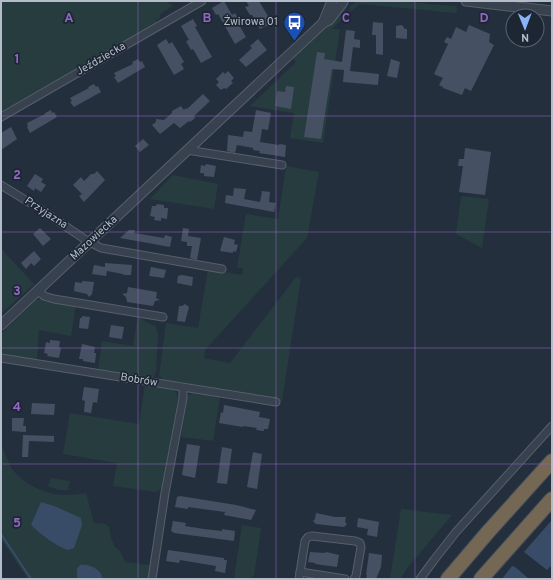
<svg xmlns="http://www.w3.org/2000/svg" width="553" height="580" viewBox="0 0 553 580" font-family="Overpass,sans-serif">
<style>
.green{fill:#263c3f}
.water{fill:#394c67}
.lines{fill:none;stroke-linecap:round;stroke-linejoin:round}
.stream{stroke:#394c67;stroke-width:2}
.building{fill:#455162}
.minor-casing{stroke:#565f6c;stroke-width:9}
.tertiary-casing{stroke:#565f6c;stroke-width:11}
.motorway-casing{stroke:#434c59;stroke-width:16}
.minor{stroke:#38414e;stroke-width:7}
.tertiary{stroke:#38414e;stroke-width:9}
.motorway{stroke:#746855;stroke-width:14}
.grid{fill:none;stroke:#9266c3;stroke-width:1;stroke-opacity:0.55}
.labels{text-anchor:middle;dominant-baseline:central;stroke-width:3.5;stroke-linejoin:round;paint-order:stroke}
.poi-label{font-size:11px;fill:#b4bcc9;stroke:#1d2633;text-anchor:end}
.street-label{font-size:11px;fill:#b4bcc9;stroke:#1d2633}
.grid-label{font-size:13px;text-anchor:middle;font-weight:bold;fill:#9266c3;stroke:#1d2633;stroke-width:3.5;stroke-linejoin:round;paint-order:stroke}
</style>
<rect width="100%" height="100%" fill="#242f3e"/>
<g class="green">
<polygon points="1,1 166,1 173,6 160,14 160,18 156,20 157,23 1,114"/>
<polygon points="358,1 397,1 452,6 456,5 457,11 456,13 360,4 350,12 350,6"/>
<polygon points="346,8 344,17 332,29 340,29 323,143 290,138 294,113 250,106 296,62 293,57 335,16 337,17"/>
<polygon points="286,166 319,172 307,238 205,350 204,358 230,363 296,277 301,278 282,401 166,382 159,376 166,323 198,328 208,269 242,275 243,268 237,268 246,214 278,219"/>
<polygon points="173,175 218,184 214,209 150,199"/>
<polygon points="461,196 489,199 482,248 456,234"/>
<polygon points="1,247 6,254 34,284 1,314"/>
<polygon points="40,299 76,305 71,336 39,330 37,361 1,355 1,334 36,300"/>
<polygon points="138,315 146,322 156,326 158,335 156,373 153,377 148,379 98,370 102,341 133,346"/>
<polygon points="145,384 173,389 176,392 178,397 162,488 156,492 113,486 117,463 63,454 70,413 139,424"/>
<polygon points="192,393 220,397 213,441 181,437 186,397"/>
<path d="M1,445c4,7 6,15 10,22 9,16 36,28 53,28 8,0 15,-1 22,-2l8,30 11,1 4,3 2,11 4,9 5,4 5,11 25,3 -2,14h-120l-27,-40z"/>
<polygon points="51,478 70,481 68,490 59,490 48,486"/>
<polygon points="401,509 452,515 408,567 400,579 390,579"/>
<polygon points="242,525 261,528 254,576 252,576 251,579 234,578"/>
</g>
<g class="water">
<path d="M41,502l13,4 27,12 1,7 -8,23 -6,2c-14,-5 -26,-15 -37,-25z"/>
<polygon points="552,520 552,565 547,570 524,552"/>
<path d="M80,565c9,-1 22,4 22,14h-25v-10z"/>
<polygon points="512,566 515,567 529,579 502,579"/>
</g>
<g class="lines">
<polyline class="stream" points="1,534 31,579"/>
</g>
<g class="building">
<polygon points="224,1 232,15 235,13 240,22 238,23 246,37 235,44 218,14 216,15 212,8"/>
<polygon points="246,1 259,1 272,23 260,29 252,15 250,15 245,7 249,6"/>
<polygon points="193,19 197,26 195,27 212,57 201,63 193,49 191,50 186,41 189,40 181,26"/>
<polygon points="373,22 383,23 383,55 376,54 376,35 372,35"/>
<polygon points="402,25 405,29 407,29 407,39 396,38 396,26"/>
<polygon points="469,25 490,34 489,42 494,45 471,91 465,88 462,95 443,88 443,87 439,85 443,78 434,74 448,44 444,42 447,37 451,39 456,27 466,32"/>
<polygon points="346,30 355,31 354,39 360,40 360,48 353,47 350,71 379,74 378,85 343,82 344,70 332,69 321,139 304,137 317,52 325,53 324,59 342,62"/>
<polygon points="166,39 169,44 172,42 184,62 181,64 184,69 174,75 157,45"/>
<polygon points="258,39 267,50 246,67 239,60 252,48 250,46"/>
<polygon points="138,59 140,62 142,61 145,67 118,83 114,77 116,76 114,73 133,64 132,62"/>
<polygon points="391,59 400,62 397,78 387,76"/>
<polygon points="228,71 234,78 231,81 233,83 226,89 224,88 221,90 216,85 219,82 216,79 223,72 225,74"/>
<polygon points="94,84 96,87 98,86 101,92 74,107 70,102 72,101 70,98 89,88 88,87"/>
<polygon points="286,86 294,87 291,109 275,106 277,91 285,92"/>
<polygon points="203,94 210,101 194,116 195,118 190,122 189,121 180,128 174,123 160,134 152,125 156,122 156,119 164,120 172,113 172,111 181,106 184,110 186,108 187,109"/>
<polygon points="51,110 52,113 54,112 57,117 30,133 27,127 28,126 27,123 45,114 45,113"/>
<polygon points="256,110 271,113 268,130 262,129 260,142 279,145 279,144 286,145 285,157 259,153 260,151 253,150 253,148 237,145 235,153 227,151 228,135 243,137 244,131 252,132"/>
<polygon points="11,127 17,139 1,150 1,133"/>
<polygon points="143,139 149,145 140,152 135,146"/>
<polygon points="465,148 491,152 485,195 459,192 463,166 458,166 459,159 464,159"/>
<polygon points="206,164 216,166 214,177 204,176 204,173 200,173 201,165 205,166"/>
<polygon points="97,171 105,180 84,202 79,196 82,194 73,185 81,177 84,181 91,174 94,174"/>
<polygon points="35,174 43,179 41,182 46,185 41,192 35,188 34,191 27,186"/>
<polygon points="234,188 246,189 244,199 260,202 262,191 270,192 269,202 276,203 274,212 225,203 226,195 233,196"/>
<polygon points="157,204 164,205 164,208 168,208 167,219 161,218 161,221 154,220 155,217 150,216 152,206 156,206"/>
<polygon points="40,228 51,239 43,246 33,234"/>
<polygon points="183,228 189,229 188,236 201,238 197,260 190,258 192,246 187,246 187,242 181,241"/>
<polygon points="129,230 135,230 134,233 164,238 165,235 172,237 170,247 120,238"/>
<polygon points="224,237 235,240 234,244 238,245 236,252 233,251 233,253 220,251"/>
<polygon points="34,251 41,259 34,266 31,263 26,269 21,263"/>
<polygon points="105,263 132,265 131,275 124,275 123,274 107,271 106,276 92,274 94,265 105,267"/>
<polygon points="151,267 166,270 164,278 149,276"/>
<polygon points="182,275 193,277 192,286 177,283 178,276"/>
<polygon points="82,281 94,282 92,294 89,297 87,294 74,291 75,282 82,283"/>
<polygon points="128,287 157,292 156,298 160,300 155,301 153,306 127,302 126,297 122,294 127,293"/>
<polygon points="185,304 189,307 185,322 177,321 179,306 182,306"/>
<polygon points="82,316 90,317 88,329 79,328 80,318 82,318"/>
<polygon points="111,325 124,327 122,339 109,337"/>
<polygon points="50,340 60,341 59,347 61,348 59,358 47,356 48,354 44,353 46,342 50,343"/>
<polygon points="82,344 95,347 94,353 96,353 95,363 83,361 83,359 79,359"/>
<polygon points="84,387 99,389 97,403 93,402 91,413 84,412 85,401 82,400"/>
<polygon points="32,403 55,404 54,415 31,414"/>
<polygon points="224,405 260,412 259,417 270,419 268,429 264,429 264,431 256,430 257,428 243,426 243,427 219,423 221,412 223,413"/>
<polygon points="12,418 24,418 23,426 26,426 26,432 12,431"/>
<polygon points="23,435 54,436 54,442 29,441 28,457 22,457"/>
<polygon points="187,444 200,446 195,478 182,475"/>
<polygon points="222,447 232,449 227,484 217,483"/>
<polygon points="253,452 262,454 257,489 247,487"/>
<polygon points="180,496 236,505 256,510 251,520 224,515 225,512 188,507 188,509 175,507 177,497"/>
<polygon points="316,513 335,517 346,517 345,522 347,524 344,527 316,524 313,521 315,519"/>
<polygon points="358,518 379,522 377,537 367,535 368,529 357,527"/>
<polygon points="173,521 186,523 185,526 204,529 222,531 222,529 235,531 234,541 174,533 171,531"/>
<polygon points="168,550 224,558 224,560 227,560 225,573 215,571 216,566 180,560 179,563 166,561"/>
<polygon points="310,552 325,553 326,552 339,555 337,567 315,564 315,563 308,562"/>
<polygon points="369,553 382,555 381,567 376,579 366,579 367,575 366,575"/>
</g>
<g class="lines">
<defs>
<g id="minor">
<polyline points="1,117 202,1"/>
<polyline points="187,150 282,165"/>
<polyline points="1,185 40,209 86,240 101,248 222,269"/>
<polyline points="39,291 44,296 54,299 163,317"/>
<polyline points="1,358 276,402"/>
<polyline points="300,572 345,579"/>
<polyline points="152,579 165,493 183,398 183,388"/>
<polyline points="299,579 305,541 308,537 312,536 355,541 360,543 361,547 356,576 354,579"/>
<polyline points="420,579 434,560 456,532 552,426"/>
</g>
<g id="tertiary">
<polyline points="466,1 552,11"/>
<polyline points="323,23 332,1"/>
<polyline points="1,325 323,23 329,20 343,2"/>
</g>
<g id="motorway">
<polyline points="448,579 488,532 552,461"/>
<polyline points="481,579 552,499"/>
</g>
</defs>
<use href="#minor" class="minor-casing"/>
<use href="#tertiary" class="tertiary-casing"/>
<use href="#motorway" class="motorway-casing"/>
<use href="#minor" class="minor"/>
<use href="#tertiary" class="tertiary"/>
<use href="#motorway" class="motorway"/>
</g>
<path class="grid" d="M138,1v578M276,1v578M415,1v578M1,116h551M1,232h551M1,348h551M1,464h551"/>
<defs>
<symbol id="bus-pin" viewBox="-11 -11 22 30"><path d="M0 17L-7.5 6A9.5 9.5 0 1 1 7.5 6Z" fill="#1a4fb4" stroke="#1d2633"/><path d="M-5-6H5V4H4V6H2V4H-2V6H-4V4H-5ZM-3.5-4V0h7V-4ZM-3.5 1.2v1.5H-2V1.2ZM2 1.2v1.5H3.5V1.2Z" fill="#fff"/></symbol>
</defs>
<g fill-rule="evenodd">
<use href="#bus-pin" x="282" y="10" width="25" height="34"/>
</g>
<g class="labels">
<g class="poi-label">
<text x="278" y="22">Żwirowa 01</text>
</g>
<g class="street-label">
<text transform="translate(101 59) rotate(-30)">Jeździecka</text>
<text transform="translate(46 213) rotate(33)">Przyjazna</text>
<text transform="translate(94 238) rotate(-43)">Mazowiecka</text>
<text transform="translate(139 380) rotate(9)">Bobrów</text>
</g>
</g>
<g class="grid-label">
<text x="69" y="22">A</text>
<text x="207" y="22">B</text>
<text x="346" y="22">C</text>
<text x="484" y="22">D</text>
<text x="17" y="63">1</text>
<text x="17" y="179">2</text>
<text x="17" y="295">3</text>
<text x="17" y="411">4</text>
<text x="17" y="527">5</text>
</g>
<rect width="553" height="580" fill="none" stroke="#b4bcc9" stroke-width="4"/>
<g transform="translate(525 28) rotate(179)"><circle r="19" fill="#1d2633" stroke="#59626f"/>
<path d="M0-3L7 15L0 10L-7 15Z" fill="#8ab4f8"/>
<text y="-6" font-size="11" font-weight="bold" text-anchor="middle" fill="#b4bcc9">N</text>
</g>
</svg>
